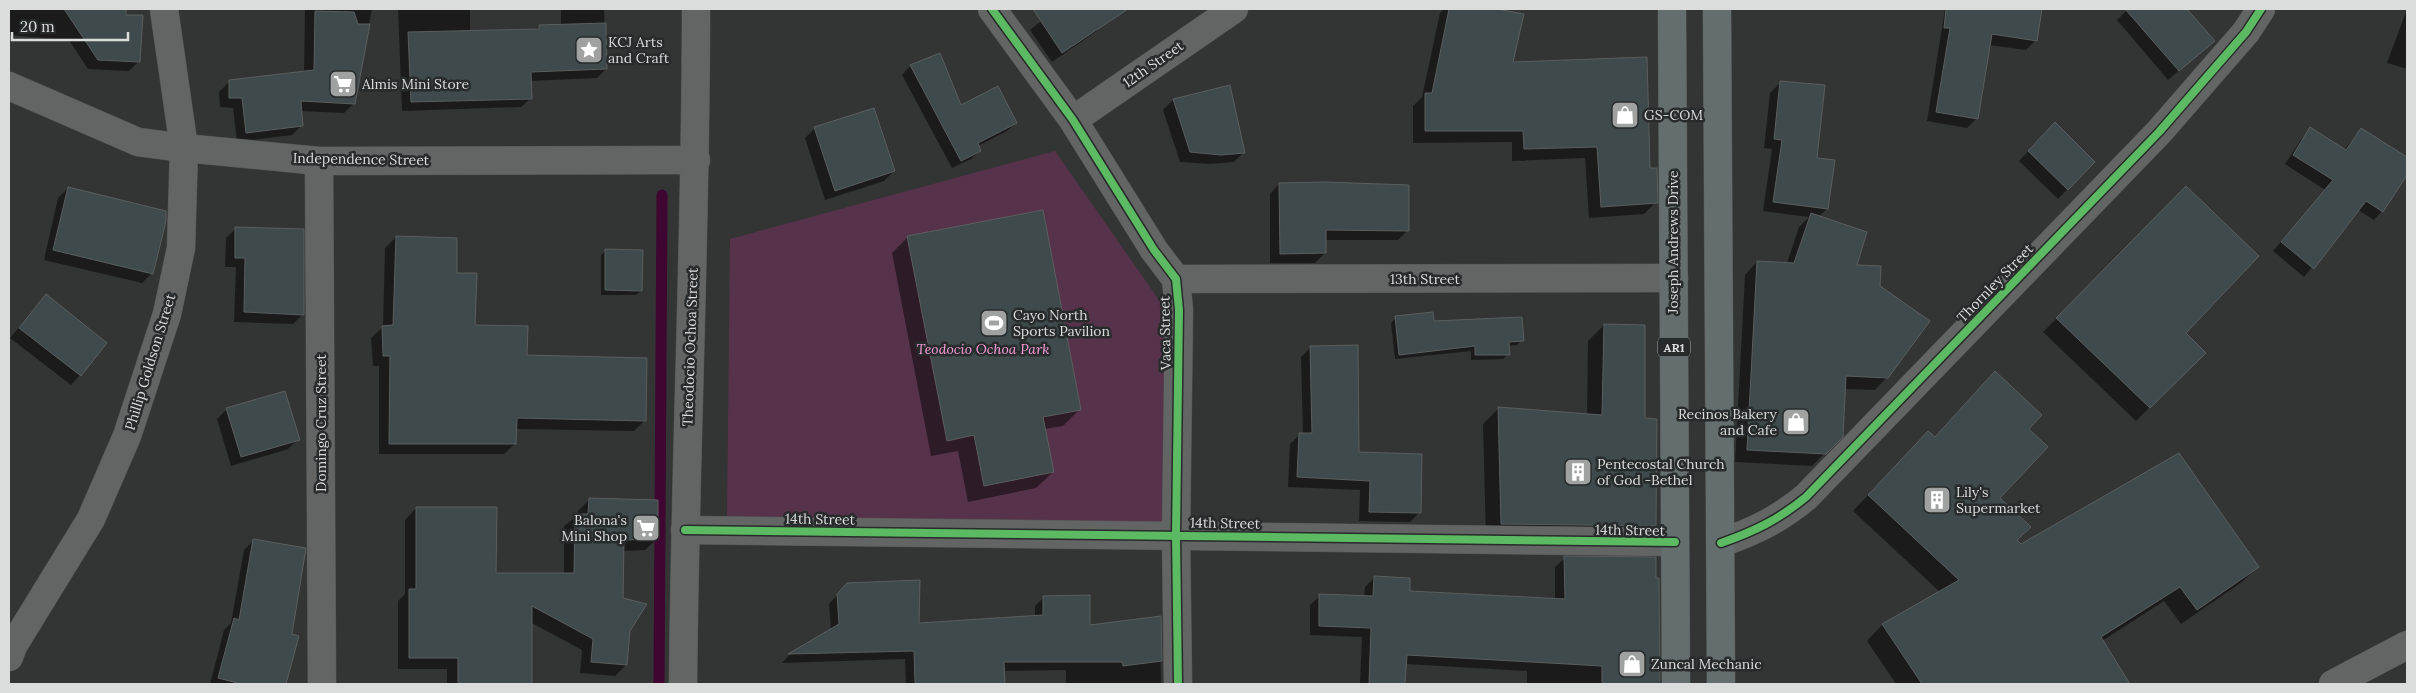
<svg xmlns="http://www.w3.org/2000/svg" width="2416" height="693" viewBox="0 0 2416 693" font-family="Lora,serif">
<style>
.green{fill:#57334b}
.shadow{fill:#0007}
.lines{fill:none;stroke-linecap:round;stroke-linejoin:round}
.stream{stroke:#3e0631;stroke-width:11}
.building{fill:#3e4a4b;stroke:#5c5e5e}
.minor-casing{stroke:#515353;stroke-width:29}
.tertiary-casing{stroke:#515353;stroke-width:29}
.secondary-casing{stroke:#515353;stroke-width:29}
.trunk-casing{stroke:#515353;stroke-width:29}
.minor{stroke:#636464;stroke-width:28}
.tertiary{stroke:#636464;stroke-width:28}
.secondary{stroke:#636464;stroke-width:28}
.trunk{stroke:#656e6e;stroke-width:28}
.cycleway-casing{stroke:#282b2b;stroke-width:11}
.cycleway{stroke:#5cba63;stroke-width:8}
.labels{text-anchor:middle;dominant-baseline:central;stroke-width:5;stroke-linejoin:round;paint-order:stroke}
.shield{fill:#282b2b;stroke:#a5a8a8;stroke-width:1}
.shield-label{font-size:12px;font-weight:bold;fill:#dbdddd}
.poi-label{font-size:14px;fill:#dbdddd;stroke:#282b2b;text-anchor:start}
.street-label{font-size:14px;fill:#dbdddd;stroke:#282b2b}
.park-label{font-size:14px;font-style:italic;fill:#fa9ddc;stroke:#282b2b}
</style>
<rect width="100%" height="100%" fill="#333434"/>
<polygon class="green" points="1055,151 1166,310 1164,524 727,519 730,239"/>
<g class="shadow">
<polygon points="9,9 125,9 124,16 139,61 129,71 88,69 69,40 9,35"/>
<polygon points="305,9 372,9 354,103 344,113 300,111 302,125 292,135 237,142 233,108 220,107 219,92 229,82 304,73"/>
<polygon points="398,9 470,9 470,32 535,30 539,26 561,26 561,9 604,9 606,69 597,78 530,81 531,98 521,107 402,111"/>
<polygon points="1056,9 1099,9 1107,21 1097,31 1052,62 1030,30"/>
<polygon points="1444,9 1490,9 1522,15 1512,64 1649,169 1656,202 1644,214 1589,218 1585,158 1512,161 1512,142 1413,143 1413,106 1422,97 1440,13"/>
<polygon points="1945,9 2040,9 2036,40 2026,50 1989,45 1977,118 1967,128 1927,121"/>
<polygon points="2128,9 2185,9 2213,41 2168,80 2117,20"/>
<polygon points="2407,9 2407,69 2387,63"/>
<polygon points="939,55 961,106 1016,123 1007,131 978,146 980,151 971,159 952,168 902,75 910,66"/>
<polygon points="1780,83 1816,159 1827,209 1818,217 1855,266 1879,286 1887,377 1875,390 1844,389 1842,436 1812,466 1735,462 1745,275 1757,262 1787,263 1799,227 1809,217 1763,211 1772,149 1764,148 1770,93"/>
<polygon points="1230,87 1244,152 1234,162 1210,164 1180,162 1163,110 1173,100"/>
<polygon points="2055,124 2094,162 2058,199 2019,161"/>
<polygon points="815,128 894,171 884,181 825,200 805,138"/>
<polygon points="2311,129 2344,150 2361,129 2407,159 2407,172 2382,211 2374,220 2358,210 2304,277 2273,251 2325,190 2285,164 2302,138"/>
<polygon points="1279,184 1408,230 1398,240 1325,240 1325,253 1315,263 1270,263 1270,194"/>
<polygon points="68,188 152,273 142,283 44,260 58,198"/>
<polygon points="2186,188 2184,333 2204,353 2136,421 2043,332"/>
<polygon points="236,228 303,314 293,324 234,322 236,267 225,267 226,238"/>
<polygon points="396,237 456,274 474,326 645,420 634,431 516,429 515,444 504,454 379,454 379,366 373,366 371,338 383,327 385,248"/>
<polygon points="908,237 1080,409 1063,426 1044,429 1053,472 1036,488 968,502 958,451 931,456 892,253"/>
<polygon points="606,250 641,291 636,295 601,295 601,255"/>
<polygon points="46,296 80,375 71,385 10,338"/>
<polygon points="1396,318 1433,322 1522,340 1517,345 1508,346 1508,354 1503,359 1471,360 1471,351 1395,359 1391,323"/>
<polygon points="1604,325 1644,419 1655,526 1640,541 1486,540 1483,424 1499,408 1587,415 1588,341"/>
<polygon points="1311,347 1358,453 1420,512 1410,522 1359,521 1360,490 1288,487 1290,444 1300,434 1303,434 1301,357"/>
<polygon points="1979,389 2027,429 1998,498 2020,546 2257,567 2242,582 2181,624 2164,601 2102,641 2128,684 1896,684 1867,641 1882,625 1940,592 1853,511 1913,448 1934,438"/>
<polygon points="227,409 298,439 288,449 231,466 217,419"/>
<polygon points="589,500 657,539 645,550 622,551 622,599 629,630 626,665 615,676 580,673 582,650 530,622 531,684 447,684 447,669 398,669 398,601 405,594 405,520 416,508 495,574 564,574 564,526 578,515 578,511"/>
<polygon points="254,540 291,635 298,637 285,684 210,684 224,630 231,623 244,550"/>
<polygon points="1565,558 1655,559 1661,684 1527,684 1527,671 1405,664 1404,684 1360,684 1362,637 1310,635 1310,605 1320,596 1364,597 1365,587 1374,578 1408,592 1555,600 1555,567"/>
<polygon points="839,593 918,624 1035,617 1035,606 1044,597 1088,627 1160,617 1161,684 1066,684 1066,670 1003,671 1004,684 906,684 905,659 782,663 789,655 831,630 829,604"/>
</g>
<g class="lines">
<polyline class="stream" points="659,684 662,195"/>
</g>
<g class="building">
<polygon points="64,9 126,9 126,15 143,15 140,62 98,60"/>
<polygon points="1033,9 1128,9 1062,53"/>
<polygon points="1449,9 1497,9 1524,14 1513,62 1647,57 1650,168 1657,168 1658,203 1601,207 1597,147 1524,149 1523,131 1425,131 1425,93 1432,93"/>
<polygon points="1946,9 2042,9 2037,41 1992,34 1978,119 1936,112 1950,28 1944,28"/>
<polygon points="2125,9 2187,9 2215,41 2179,71"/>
<polygon points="315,11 354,12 358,24 370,24 355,104 301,101 303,126 246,133 242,98 229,98 229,80 314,70"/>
<polygon points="606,23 607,69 531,72 532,99 411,102 408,32 539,29 539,25"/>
<polygon points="940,53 961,105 998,86 1017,123 978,143 981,151 961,161 910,65"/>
<polygon points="1780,81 1825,85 1817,158 1835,160 1828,209 1773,202 1782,140 1774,139"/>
<polygon points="1230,85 1245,153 1221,155 1190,152 1173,99"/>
<polygon points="874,108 895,171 835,191 814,127"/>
<polygon points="2055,122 2095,162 2068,190 2028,151"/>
<polygon points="2310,127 2346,150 2361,128 2407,157 2407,175 2383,212 2366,201 2314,269 2281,242 2333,180 2293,155"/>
<polygon points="1325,182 1409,185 1409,231 1326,230 1326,253 1280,254 1279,183"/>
<polygon points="2186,186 2259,256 2186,333 2206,353 2150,408 2056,318"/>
<polygon points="68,187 166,211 166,221 153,274 53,250"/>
<polygon points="1043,210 1081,410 1043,417 1054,472 984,486 974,435 947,441 907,236"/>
<polygon points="1811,213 1867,232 1857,265 1881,266 1880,286 1930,321 1888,378 1846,376 1843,437 1826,454 1747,450 1757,261 1794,263"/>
<polygon points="235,227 304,229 304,315 244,312 245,258 235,258"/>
<polygon points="396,236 457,238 457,273 477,273 475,325 528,326 527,355 647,358 646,421 517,418 516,444 389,444 390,356 383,356 382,326 393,325"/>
<polygon points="605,249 643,250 642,291 605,290"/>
<polygon points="46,294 107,343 81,376 19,328"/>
<polygon points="1433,312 1434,321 1522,317 1524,341 1509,342 1510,355 1475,355 1475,346 1399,355 1395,316"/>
<polygon points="1604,324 1645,325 1645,418 1657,419 1656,526 1501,524 1498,407 1602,415"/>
<polygon points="1358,345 1359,452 1422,454 1421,513 1369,512 1370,481 1297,477 1299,433 1312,433 1310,346"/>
<polygon points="1995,371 2042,415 2029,429 2048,447 2000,498 2031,527 2017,540 2021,544 2179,453 2259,567 2197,610 2180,587 2101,637 2130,684 1922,684 1882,624 1959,580 1868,495 1928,431 1935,437"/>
<polygon points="285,391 300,440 241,457 226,408"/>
<polygon points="589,498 658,500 658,539 624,540 623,598 647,604 630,631 627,665 591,662 593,639 532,606 532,684 458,684 458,658 409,658 409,589 416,589 416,507 497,507 496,573 574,573 575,514 588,514"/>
<polygon points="253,539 306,548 292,634 299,636 286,684 241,684 218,678 234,618 239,620"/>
<polygon points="1564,556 1656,557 1656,578 1659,578 1660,684 1602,684 1602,666 1407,655 1405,684 1369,684 1371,628 1319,626 1319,594 1373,596 1374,576 1410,578 1410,591 1565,599"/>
<polygon points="920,580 919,623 1043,615 1043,596 1090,595 1090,625 1161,616 1162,661 1123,666 1122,662 1004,662 1005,684 915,684 914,651 788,654 839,624 837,594 847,583"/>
</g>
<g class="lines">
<defs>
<g id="minor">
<polyline points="992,9 1073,120 1154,250 1176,279 1179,310 1176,535 1178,684"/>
<polyline points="9,86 138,142 184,148 319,161 696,160"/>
<polyline points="1073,120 1234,9"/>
<polyline points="319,161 322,684"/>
<polyline points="1176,279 1674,278"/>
<polyline points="685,530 1675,542"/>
<path d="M1721,543c34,-12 57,-23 85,-46l353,-365 87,-100 15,-23"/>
<polyline points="9,657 13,646 91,519 127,436 167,314 181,248 184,148 164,9"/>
</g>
<path id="tertiary" d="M683,684c2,-225 13,-450 13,-675"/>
<polyline id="secondary" points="2333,684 2407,645"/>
<g id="trunk">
<polyline points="1672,9 1676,684"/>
<polyline points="1717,9 1721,684"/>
</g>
</defs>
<use href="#minor" class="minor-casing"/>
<use href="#tertiary" class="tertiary-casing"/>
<use href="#secondary" class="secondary-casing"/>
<use href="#trunk" class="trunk-casing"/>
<use href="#minor" class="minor"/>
<use href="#tertiary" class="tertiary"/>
<use href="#secondary" class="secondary"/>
<use href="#trunk" class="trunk"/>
<defs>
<g id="cycleway">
<polyline points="992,9 1073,120 1154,250 1176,279 1179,310 1176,535 1178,684"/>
<polyline points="685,530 1675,542"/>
<path d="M1721,543c34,-12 57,-23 85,-46l353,-365 87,-100 15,-23"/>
</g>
</defs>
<use href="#cycleway" class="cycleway-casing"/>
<use href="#cycleway" class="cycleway"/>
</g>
<defs>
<symbol id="sight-square" viewBox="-11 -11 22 22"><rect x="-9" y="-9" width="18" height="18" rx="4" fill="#a0a2a2" stroke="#282b2b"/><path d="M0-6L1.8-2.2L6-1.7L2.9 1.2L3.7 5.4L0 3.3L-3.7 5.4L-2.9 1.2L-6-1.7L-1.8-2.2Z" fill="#fff"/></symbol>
<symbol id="supermarket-square" viewBox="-11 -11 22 22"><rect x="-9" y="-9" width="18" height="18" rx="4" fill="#a0a2a2" stroke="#282b2b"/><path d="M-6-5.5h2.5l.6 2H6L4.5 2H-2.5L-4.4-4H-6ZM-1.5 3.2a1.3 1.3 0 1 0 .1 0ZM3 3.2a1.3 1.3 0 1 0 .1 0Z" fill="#fff"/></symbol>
<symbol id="shop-square" viewBox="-11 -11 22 22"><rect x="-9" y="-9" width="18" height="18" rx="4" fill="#a0a2a2" stroke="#282b2b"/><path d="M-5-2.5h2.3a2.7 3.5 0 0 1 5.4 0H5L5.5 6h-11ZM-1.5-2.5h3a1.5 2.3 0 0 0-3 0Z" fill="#fff"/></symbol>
<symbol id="stadium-square" viewBox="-11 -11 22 22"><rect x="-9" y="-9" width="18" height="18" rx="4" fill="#a0a2a2" stroke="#282b2b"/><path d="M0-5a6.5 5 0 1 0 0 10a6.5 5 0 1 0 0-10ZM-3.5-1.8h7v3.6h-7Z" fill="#fff"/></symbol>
<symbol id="building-square" viewBox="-11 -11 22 22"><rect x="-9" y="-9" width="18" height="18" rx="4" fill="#a0a2a2" stroke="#282b2b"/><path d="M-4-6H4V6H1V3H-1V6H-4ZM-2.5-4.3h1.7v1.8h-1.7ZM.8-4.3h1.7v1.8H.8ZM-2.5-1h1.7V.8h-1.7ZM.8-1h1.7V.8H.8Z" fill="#fff"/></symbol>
</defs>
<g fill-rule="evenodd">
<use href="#sight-square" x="573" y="34" width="32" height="32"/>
<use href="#supermarket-square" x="327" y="68" width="32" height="32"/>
<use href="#shop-square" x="1609" y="99" width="32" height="32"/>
<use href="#stadium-square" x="978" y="307" width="32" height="32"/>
<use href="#shop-square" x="1780" y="406" width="32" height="32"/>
<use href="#building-square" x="1562" y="456" width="32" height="32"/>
<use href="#building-square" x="1921" y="484" width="32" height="32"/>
<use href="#supermarket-square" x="630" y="512" width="32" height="32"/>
<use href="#shop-square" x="1616" y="648" width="32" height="32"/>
</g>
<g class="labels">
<rect class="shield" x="1658" y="337.5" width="32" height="19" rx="4"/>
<g class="shield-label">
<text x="1674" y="347">AR1</text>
</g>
<g class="poi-label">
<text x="608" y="42">KCJ Arts<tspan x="608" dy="16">and Craft</tspan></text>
<text x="362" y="84">Almis Mini Store</text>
<text x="1644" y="115">GS-COM</text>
<text x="1013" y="315">Cayo North<tspan x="1013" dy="16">Sports Pavilion</tspan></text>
<text x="1777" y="414" text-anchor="end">Recinos Bakery<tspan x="1777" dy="16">and Cafe</tspan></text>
<text x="1597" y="464">Pentecostal Church<tspan x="1597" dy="16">of God -Bethel</tspan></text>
<text x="1956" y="492">Lily's<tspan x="1956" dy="16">Supermarket</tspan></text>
<text x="627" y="520" text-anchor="end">Balona's<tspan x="627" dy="16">Mini Shop</tspan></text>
<text x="1651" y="664">Zuncal Mechanic</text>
</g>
<g class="street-label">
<text transform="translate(1153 64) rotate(-35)">12th Street</text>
<text transform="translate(361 159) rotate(1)">Independence Street</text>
<text transform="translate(1673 242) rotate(-90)">Joseph Andrews Drive</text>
<text x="1425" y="279">13th Street</text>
<text transform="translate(1995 283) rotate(-46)">Thornley Street</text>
<text transform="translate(1165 333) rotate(-91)">Vaca Street</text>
<text transform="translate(690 347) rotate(-88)">Theodocio Ochoa Street</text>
<text transform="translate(150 362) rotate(-73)">Phillip Goldson Street</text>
<text transform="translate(321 423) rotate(-90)">Domingo Cruz Street</text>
<text transform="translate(820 519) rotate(1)">14th Street</text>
<text transform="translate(1225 523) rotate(1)">14th Street</text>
<text transform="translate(1630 530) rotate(1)">14th Street</text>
</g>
<g class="park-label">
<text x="983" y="349">Teodocio Ochoa Park</text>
</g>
</g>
<rect width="2416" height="693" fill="none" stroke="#dbdddd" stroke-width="20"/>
<path d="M12 32v8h116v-8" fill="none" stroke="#dbdddd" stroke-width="2.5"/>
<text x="20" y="32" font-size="15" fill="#dbdddd" stroke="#282b2b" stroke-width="4" paint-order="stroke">20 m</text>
</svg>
